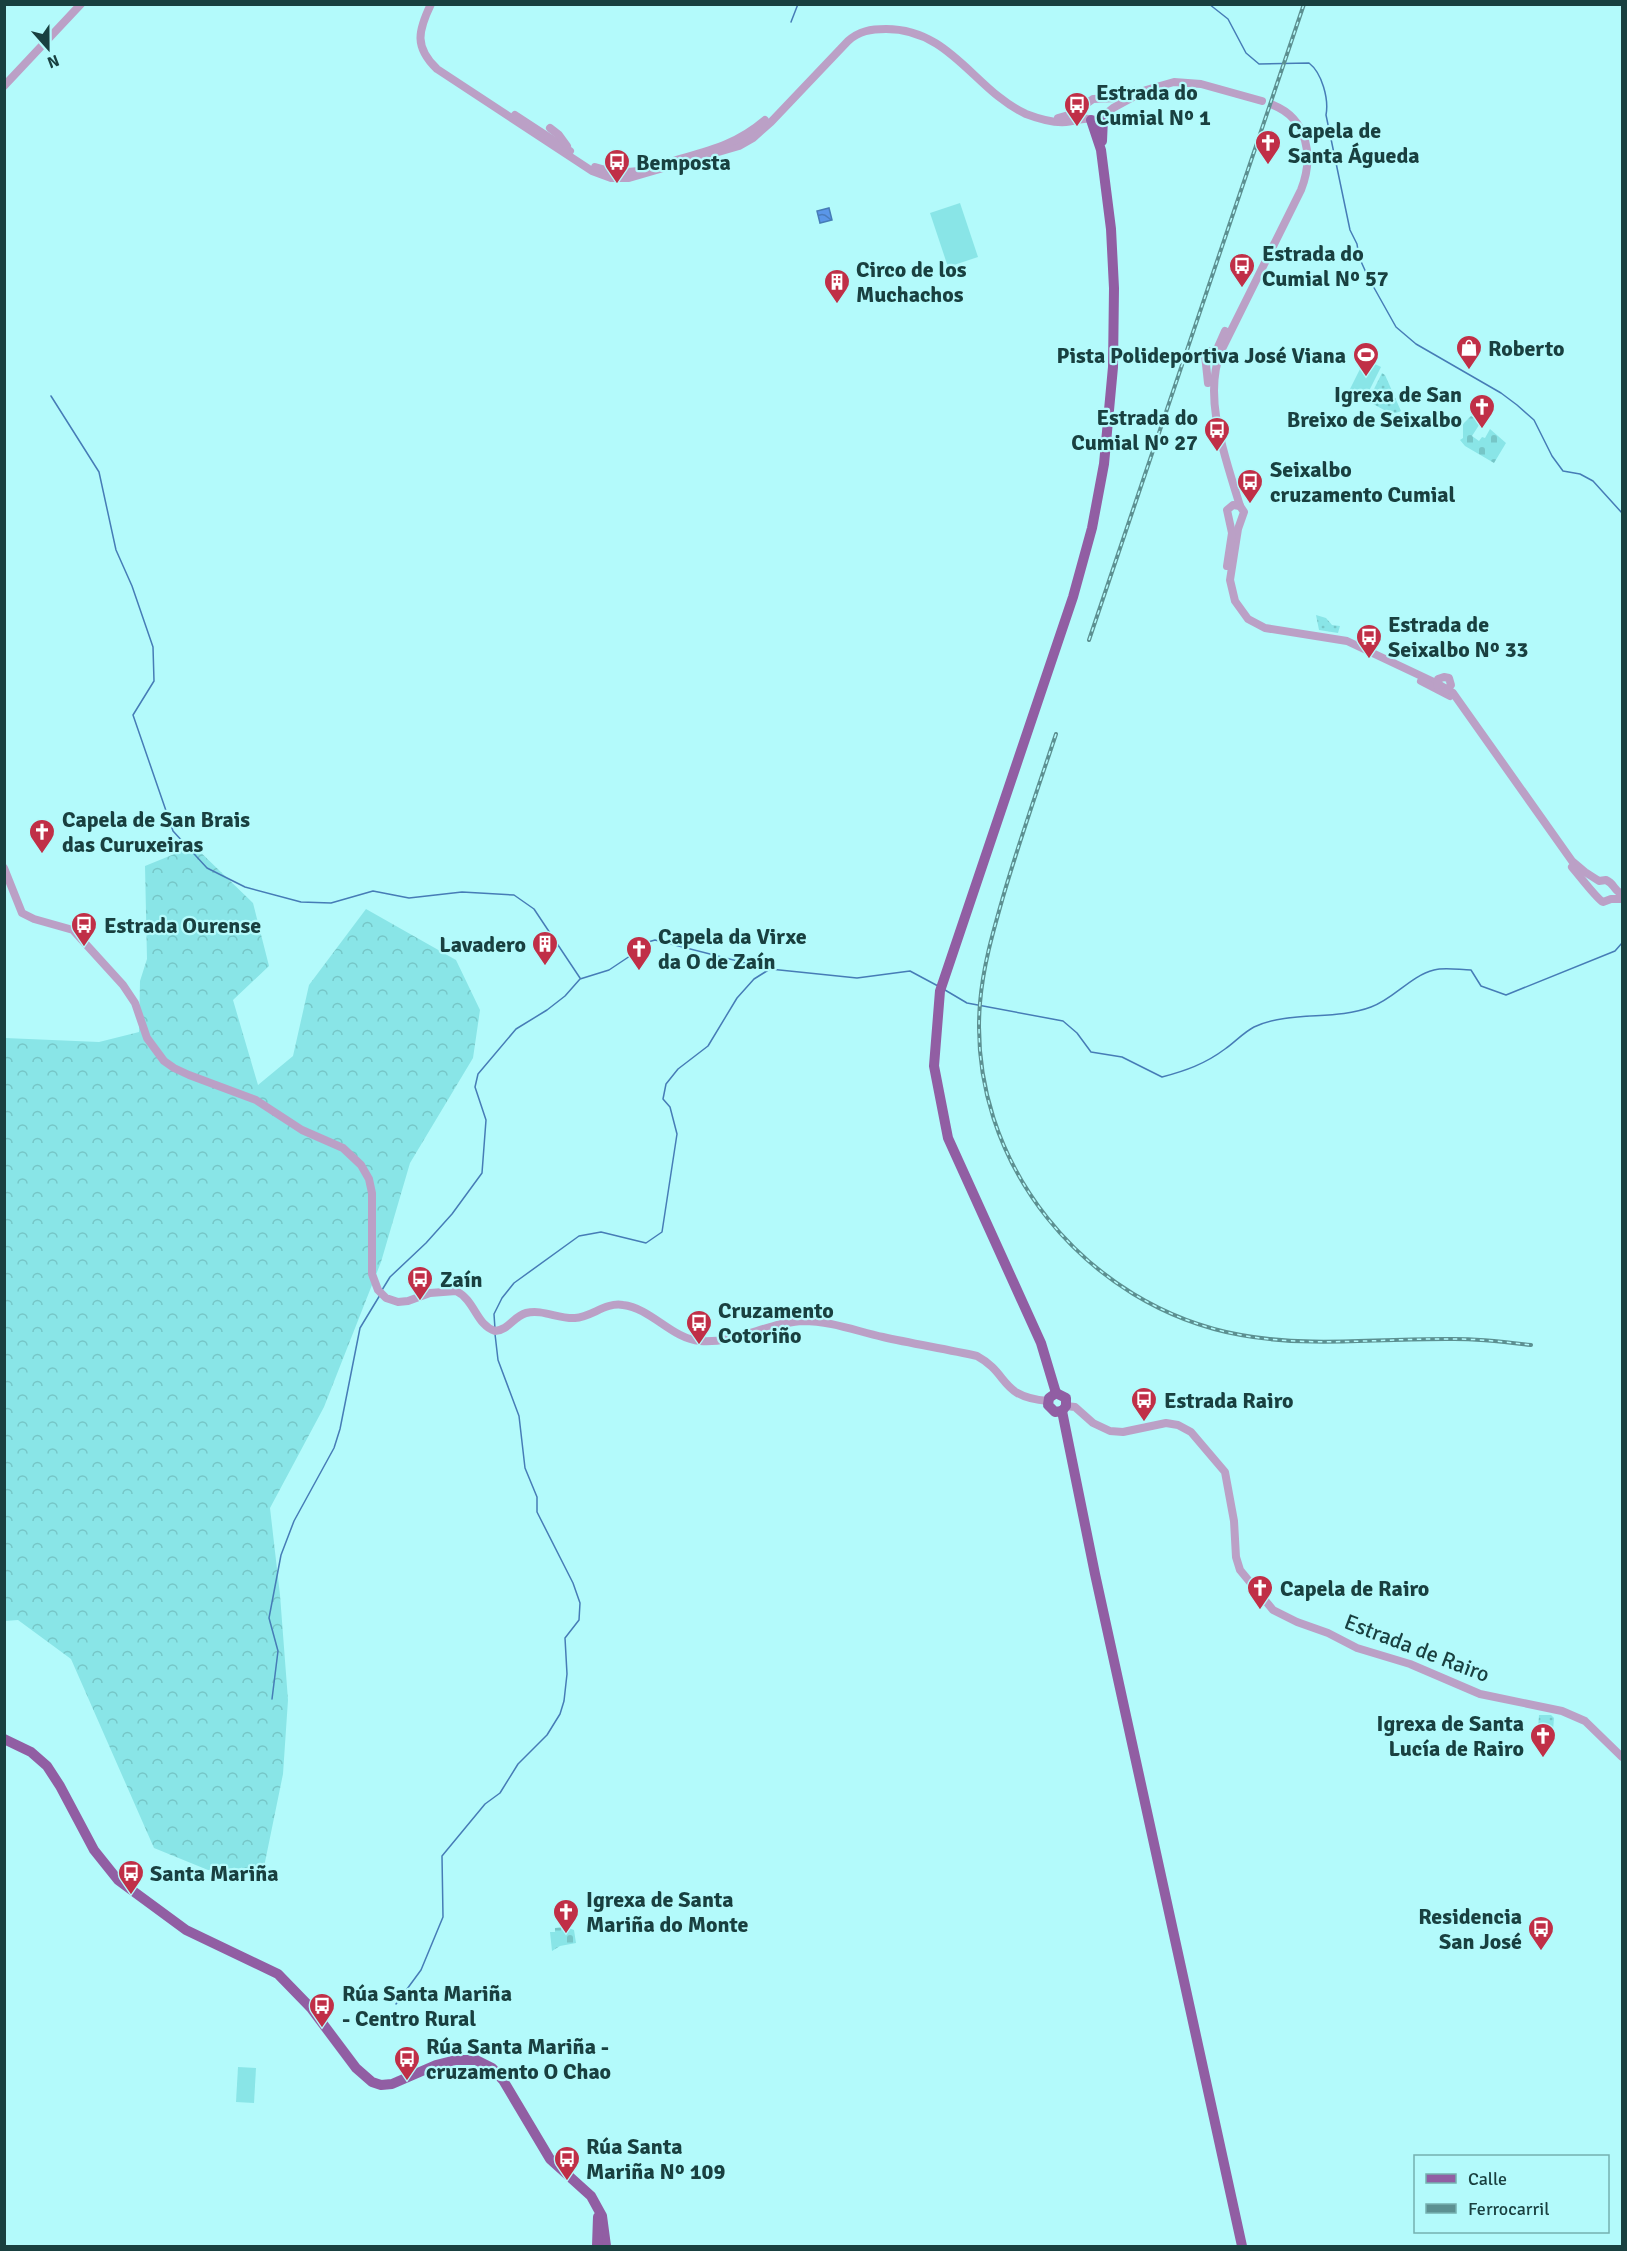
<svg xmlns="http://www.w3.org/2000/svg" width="1627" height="2251" viewBox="0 0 1627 2251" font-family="Signika,sans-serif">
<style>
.forest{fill:url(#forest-crowns)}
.cemetery{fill:url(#cemetery-stones)}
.park{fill:url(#park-dots)}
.pitch{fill:#89e5e7}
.water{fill:url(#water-waves);stroke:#467cb6;stroke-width:1.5}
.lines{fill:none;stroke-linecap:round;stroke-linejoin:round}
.stream{stroke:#467cb6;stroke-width:1.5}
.minor{stroke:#bba0c6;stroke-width:8}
.major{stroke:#915ea3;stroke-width:10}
.rail-casing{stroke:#5c9091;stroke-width:4}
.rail{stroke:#b3fafb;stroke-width:1.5;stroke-dasharray:4.5;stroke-linecap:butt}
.labels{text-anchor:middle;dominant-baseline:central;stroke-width:4.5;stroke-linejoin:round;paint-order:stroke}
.poi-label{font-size:22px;font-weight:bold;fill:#194040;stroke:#b3fafb;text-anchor:start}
.street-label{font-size:22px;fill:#194040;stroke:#b3fafb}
</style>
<defs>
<pattern id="forest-crowns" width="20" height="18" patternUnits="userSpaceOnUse" patternTransform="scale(1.5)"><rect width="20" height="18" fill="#89e5e7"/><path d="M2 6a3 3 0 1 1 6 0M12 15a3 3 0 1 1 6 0" fill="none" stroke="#76c6c7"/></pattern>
<pattern id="cemetery-stones" width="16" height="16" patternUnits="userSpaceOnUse" patternTransform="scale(1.5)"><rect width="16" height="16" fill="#89e5e7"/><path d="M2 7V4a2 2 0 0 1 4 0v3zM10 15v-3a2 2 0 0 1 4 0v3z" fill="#76c6c7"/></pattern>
<pattern id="park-dots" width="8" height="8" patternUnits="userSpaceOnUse" patternTransform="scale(1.5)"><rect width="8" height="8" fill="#89e5e7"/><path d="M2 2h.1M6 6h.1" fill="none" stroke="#76c6c7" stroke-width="1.8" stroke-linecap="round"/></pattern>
<pattern id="water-waves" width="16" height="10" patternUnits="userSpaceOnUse" patternTransform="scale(1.5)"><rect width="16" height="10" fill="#5a96e8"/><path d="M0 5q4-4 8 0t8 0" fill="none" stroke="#4a7cbd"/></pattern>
</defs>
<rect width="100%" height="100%" fill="#b3fafb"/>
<polygon class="forest" points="194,846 253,903 269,966 233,1000 258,1085 293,1056 309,985 366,909 456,960 480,1010 473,1058 410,1163 381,1262 324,1407 270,1508 280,1595 288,1700 283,1774 264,1867 208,1870 154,1848 71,1659 18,1620 5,1621 5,1038 99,1042 139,1032 140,981 147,959 145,866"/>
<g class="cemetery">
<polygon points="1471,416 1481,422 1472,436 1479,441 1482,437 1485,438 1490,429 1506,443 1494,463 1465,446 1460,440 1463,438 1463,424"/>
<polygon points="566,1927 574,1930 576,1943 560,1946 552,1951 550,1932 555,1932 555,1928"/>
</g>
<g class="park">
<path d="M1382,373l3,2 16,36c-10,6 -23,-5 -33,-10z"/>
<polygon points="1316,615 1326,618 1332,625 1340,626 1338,633 1319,630"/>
<polygon points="1539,1715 1551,1715 1554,1718 1552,1744 1537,1744"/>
</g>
<g class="pitch">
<polygon points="960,203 978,257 948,267 930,213"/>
<polygon points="1365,359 1381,367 1366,397 1350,389"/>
<polygon points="238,2067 256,2068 254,2103 236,2102"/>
</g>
<polygon class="water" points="829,208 832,220 820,223 817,211"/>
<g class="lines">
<g class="stream">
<path d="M1209,4l19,15 18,34 13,11 50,-1c13,10 20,36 17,52l24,115 7,14 2,13 9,20 28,50 20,17 85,49 16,12 17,15 18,36 11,15 17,3 13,7 29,32"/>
<polyline points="791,22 798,4"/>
<polyline points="51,396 99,472 116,550 132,586 153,647 154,681 133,715 173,831 207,868 245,887 301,902 331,903 373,891 409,898 462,892 514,895 534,909 580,978"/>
<path d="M945,990l22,13 96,18 14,12 14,19 31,5 40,20c23,-6 43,-13 63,-28 9,-6 19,-17 29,-22 37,-17 80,-6 117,-20 23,-8 39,-31 63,-37 11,-3 26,0 37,0l10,16 25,9 109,-44 7,-8"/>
<polyline points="382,1290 390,1277 426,1243 452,1214 482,1173 486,1120 475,1087 478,1074 516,1029 547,1010 565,996 580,979 609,970 633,954 641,944 655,940 769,969"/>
<polyline points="495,1329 494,1314 502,1298 514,1283 579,1236 601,1232 646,1243 662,1232 677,1134 670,1107 663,1099 666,1084 678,1069 708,1046 737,998 754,979 770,969 857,978 910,971 938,986"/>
<polyline points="272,1699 278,1651 269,1618 281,1555 294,1521 334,1448 340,1429 360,1328 380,1295"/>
<polyline points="396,2004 421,1970 443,1917 442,1856 485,1804 500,1793 518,1764 547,1735 560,1714 564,1701 567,1674 565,1638 579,1620 580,1603 573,1583 537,1512 537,1497 525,1468 519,1416 498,1360 495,1334"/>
</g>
<g class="minor">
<path d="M431,4c-13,27 -17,43 6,65l155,102 19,7h18l110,-32 14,-8 18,-16 77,-81c11,-10 23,-12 38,-12 65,0 88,61 140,85 13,5 27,9 40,8 8,-1 17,-4 23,-3 3,0 6,1 9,1l15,-12 33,-18 28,-8 27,2 61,17"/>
<polyline points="4,86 81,4"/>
<path d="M1273,105c35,14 41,52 28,85l-80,161c-19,47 5,108 19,155l4,6 -6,17 -8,51 5,21 13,18 17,9 82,13 89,42 17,10 119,168 13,11 14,9 7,-1c9,4 7,10 16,14"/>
<polyline points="515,115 570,151"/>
<polyline points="1058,118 1072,114 1093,99 1118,98 1134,91"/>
<polyline points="550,128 559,135 567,146"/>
<path d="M676,160c35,-10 61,-16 89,-40"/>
<polyline points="595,167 616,173 639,171"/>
<polyline points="1214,356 1225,331"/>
<polyline points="1208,383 1205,355 1209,351 1217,352"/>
<polyline points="1227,566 1232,533 1227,510 1233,505 1240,506"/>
<polyline points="1421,681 1450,696"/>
<polyline points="1437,685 1438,679 1444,677 1449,678 1451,685 1446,691"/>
<path d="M1572,867c7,8 25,32 31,35l8,-3h11"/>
<path d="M4,868l18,45 12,6 39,11 50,55 12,18 12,35 17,23 10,7 15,7 67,25 46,30 41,18 18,17 8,14 3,14v81l6,16 8,8 12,4 10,-1 22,-8 26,-2c19,9 20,34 39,40 14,-1 19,-15 31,-18 17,-4 32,6 49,5 17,-1 30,-16 48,-13 28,3 49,34 77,36 35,3 69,-19 103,-20 28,0 53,10 80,16 31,7 63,12 94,19 33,18 22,41 71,45"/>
<polyline points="1066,1406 1075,1407 1093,1423 1110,1431 1123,1432 1166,1423 1178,1425 1191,1432 1225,1472 1234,1521 1236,1557 1240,1570 1273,1610 1297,1622 1328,1633 1357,1648 1410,1664 1480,1694 1562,1711 1585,1721 1622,1757"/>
</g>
<g class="major">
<polyline points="1102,141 1103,118"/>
<polyline points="1056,1393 1041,1343 948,1138 934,1066 940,991 1073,597 1092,528 1104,464 1113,367 1114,288 1111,229 1101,150 1091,120"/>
<polyline points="1056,1393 1049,1398 1048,1405 1055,1412 1062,1411"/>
<polyline points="1056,1393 1066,1398 1066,1406 1062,1411"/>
<polyline points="1062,1411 1095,1574 1242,2246"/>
<polyline points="4,1739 31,1752 47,1766 60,1786 94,1850 118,1880 186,1930 278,1974 311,2008 356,2068 372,2082 381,2085 392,2084 436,2065 456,2060 476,2060 492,2068 503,2080 550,2159 591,2196 602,2216 606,2246"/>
<polyline points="597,2246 598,2217"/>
</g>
<defs>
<g id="rail">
<polyline points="1089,640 1304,4"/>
<path d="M1056,734c-18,54 -37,108 -53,163 -10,35 -20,69 -23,106 -13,159 106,304 261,332 70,13 142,3 213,4 26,0 52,3 77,6"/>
</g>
</defs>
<use href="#rail" class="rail-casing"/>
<use href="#rail" class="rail"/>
</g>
<defs>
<symbol id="bus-pin" viewBox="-11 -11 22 30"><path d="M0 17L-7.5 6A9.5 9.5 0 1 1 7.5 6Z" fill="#c02f47" stroke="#b3fafb"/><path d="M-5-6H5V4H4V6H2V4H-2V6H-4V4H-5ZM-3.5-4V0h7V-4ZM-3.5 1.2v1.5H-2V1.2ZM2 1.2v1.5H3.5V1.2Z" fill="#fff"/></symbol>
<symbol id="church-pin" viewBox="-11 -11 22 30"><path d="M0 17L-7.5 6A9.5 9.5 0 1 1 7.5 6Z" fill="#c02f47" stroke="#b3fafb"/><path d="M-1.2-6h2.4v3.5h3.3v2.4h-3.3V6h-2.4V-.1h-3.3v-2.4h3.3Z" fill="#fff"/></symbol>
<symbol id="building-pin" viewBox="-11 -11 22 30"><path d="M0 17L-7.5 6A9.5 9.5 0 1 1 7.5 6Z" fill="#c02f47" stroke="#b3fafb"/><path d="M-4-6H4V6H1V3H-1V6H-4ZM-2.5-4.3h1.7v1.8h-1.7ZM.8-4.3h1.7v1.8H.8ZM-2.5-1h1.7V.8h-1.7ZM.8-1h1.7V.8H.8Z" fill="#fff"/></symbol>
<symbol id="shop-pin" viewBox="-11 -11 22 30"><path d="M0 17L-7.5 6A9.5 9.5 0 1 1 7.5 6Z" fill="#c02f47" stroke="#b3fafb"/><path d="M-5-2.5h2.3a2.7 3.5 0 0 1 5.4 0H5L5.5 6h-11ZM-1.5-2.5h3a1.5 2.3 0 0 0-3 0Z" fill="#fff"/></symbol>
<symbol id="stadium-pin" viewBox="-11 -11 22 30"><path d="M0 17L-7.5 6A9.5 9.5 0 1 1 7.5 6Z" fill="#c02f47" stroke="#b3fafb"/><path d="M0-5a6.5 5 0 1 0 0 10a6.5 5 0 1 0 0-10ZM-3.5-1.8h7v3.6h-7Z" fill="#fff"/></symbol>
</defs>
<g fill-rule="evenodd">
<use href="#bus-pin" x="1062" y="90" width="30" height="40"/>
<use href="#church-pin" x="1253" y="128" width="30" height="40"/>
<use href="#bus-pin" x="602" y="147" width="30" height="40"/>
<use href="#bus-pin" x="1227" y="251" width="30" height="40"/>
<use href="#building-pin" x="822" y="267" width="30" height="40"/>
<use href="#shop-pin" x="1454" y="333" width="30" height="40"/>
<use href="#stadium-pin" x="1351" y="340" width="30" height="40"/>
<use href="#church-pin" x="1467" y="392" width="30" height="40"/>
<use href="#bus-pin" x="1202" y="415" width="30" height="40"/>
<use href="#bus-pin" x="1235" y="467" width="30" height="40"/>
<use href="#bus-pin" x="1354" y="622" width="30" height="40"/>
<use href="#church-pin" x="27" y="817" width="30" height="40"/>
<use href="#bus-pin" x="69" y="910" width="30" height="40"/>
<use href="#building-pin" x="530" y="929" width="30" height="40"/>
<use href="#church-pin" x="624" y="934" width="30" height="40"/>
<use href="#bus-pin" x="405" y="1264" width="30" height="40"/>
<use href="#bus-pin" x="684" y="1308" width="30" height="40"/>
<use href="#bus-pin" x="1129" y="1385" width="30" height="40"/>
<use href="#church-pin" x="1245" y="1573" width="30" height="40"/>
<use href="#church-pin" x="1528" y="1721" width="30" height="40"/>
<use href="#bus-pin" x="116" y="1858" width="30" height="40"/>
<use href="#church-pin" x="551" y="1897" width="30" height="40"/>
<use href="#bus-pin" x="1526" y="1914" width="30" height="40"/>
<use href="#bus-pin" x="307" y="1991" width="30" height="40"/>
<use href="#bus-pin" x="392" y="2044" width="30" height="40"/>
<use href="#bus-pin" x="552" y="2144" width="30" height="40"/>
</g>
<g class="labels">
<g class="poi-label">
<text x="1096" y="92">Estrada do<tspan x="1096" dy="25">Cumial Nº 1</tspan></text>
<text x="1288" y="130">Capela de<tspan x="1288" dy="25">Santa Águeda</tspan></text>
<text x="636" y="162">Bemposta</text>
<text x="1262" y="253">Estrada do<tspan x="1262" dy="25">Cumial Nº 57</tspan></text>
<text x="856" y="269">Circo de los<tspan x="856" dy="25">Muchachos</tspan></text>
<text x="1488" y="348">Roberto</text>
<text x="1346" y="355" text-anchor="end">Pista Polideportiva José Viana</text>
<text x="1462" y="394" text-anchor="end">Igrexa de San<tspan x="1462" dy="25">Breixo de Seixalbo</tspan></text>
<text x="1198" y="417" text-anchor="end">Estrada do<tspan x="1198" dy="25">Cumial Nº 27</tspan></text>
<text x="1270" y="469">Seixalbo<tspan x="1270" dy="25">cruzamento Cumial</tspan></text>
<text x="1388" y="624">Estrada de<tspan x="1388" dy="25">Seixalbo Nº 33</tspan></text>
<text x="62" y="819">Capela de San Brais<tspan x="62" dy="25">das Curuxeiras</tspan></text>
<text x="104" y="925">Estrada Ourense</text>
<text x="658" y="936">Capela da Virxe<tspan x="658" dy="25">da O de Zaín</tspan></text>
<text x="526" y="944" text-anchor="end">Lavadero</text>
<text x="440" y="1279">Zaín</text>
<text x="718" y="1310">Cruzamento<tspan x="718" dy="25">Cotoriño</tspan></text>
<text x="1164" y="1400">Estrada Rairo</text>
<text x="1280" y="1588">Capela de Rairo</text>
<text x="1524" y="1723" text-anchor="end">Igrexa de Santa<tspan x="1524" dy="25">Lucía de Rairo</tspan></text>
<text x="150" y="1873">Santa Mariña</text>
<text x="586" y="1899">Igrexa de Santa<tspan x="586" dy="25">Mariña do Monte</tspan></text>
<text x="1522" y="1916" text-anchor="end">Residencia<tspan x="1522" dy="25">San José</tspan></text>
<text x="342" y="1993">Rúa Santa Mariña<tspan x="342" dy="25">- Centro Rural</tspan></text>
<text x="426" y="2046">Rúa Santa Mariña -<tspan x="426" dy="25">cruzamento O Chao</tspan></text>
<text x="586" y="2146">Rúa Santa<tspan x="586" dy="25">Mariña Nº 109</tspan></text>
</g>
<g class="street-label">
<text transform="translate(1417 1648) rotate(21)">Estrada de Rairo</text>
</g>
</g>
<rect width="1627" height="2251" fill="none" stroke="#194040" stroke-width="12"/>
<rect x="1414" y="2155" width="195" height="78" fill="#b3fafb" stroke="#75b0b0" stroke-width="1.5"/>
<rect x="1426" y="2174" width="30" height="9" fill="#915ea3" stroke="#75b0b0" stroke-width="1.5"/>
<text x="1468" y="2185" font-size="18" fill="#194040">Calle</text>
<rect x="1426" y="2204" width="30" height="9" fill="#5c9091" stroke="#75b0b0" stroke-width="1.5"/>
<text x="1468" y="2215" font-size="18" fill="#194040">Ferrocarril</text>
<g transform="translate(48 48) rotate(159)" stroke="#b3fafb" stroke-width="4.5" paint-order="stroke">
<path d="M0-4.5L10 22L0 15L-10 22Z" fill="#194040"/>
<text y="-9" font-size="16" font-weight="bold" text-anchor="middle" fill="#194040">N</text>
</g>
</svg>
